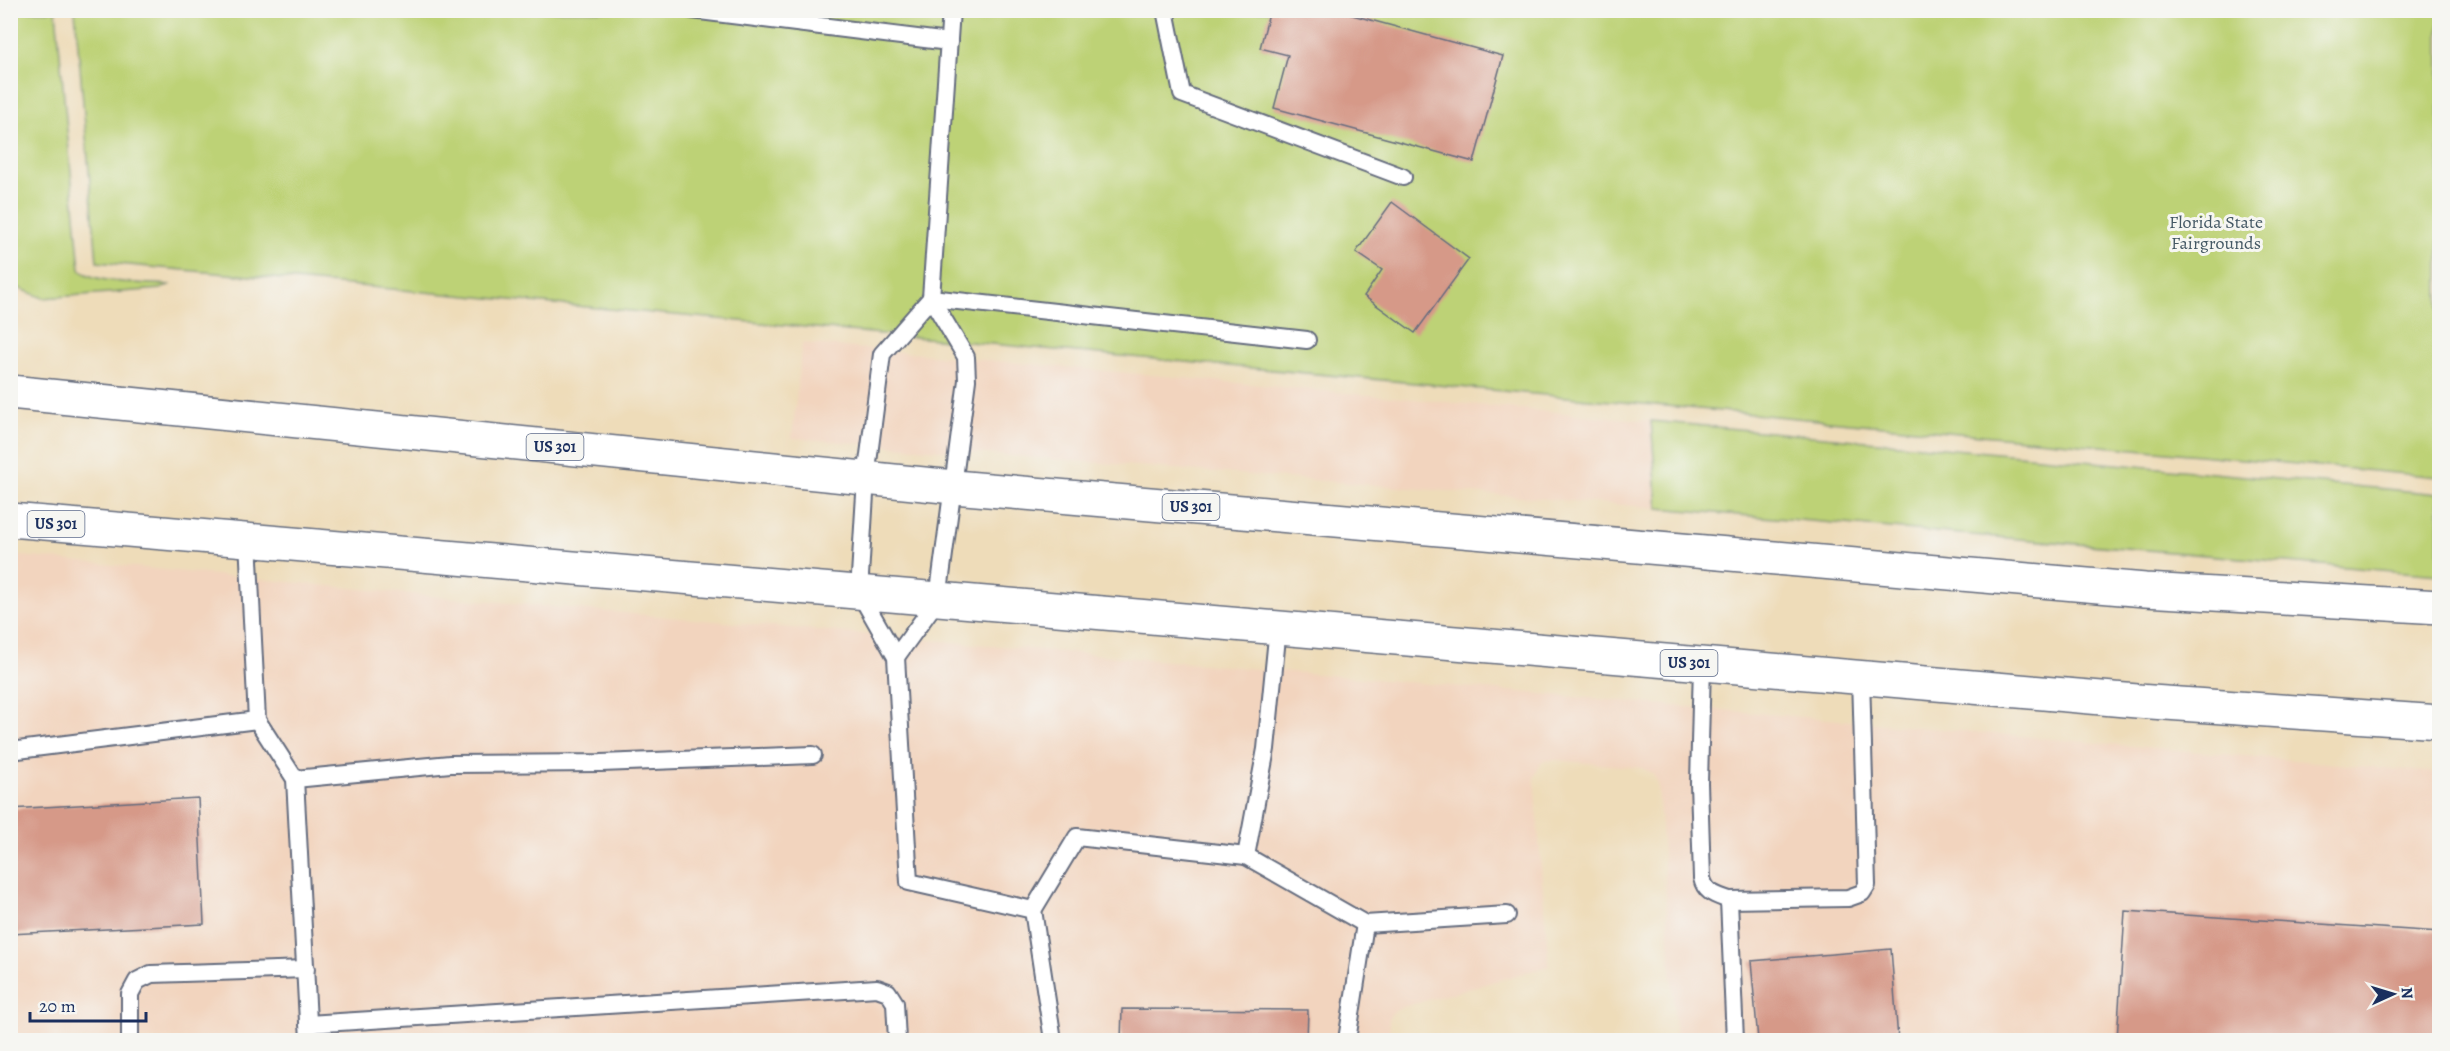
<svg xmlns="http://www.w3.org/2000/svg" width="2450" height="1051" viewBox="0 0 2450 1051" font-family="Alegreya,serif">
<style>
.built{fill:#f2d4be}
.green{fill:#bdd276;stroke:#6c806a;stroke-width:1.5}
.building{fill:#d69988}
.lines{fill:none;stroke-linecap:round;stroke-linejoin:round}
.lane-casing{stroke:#656c7e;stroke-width:20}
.primary-casing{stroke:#656c7e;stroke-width:36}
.lane{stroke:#fff;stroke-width:16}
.primary{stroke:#fff;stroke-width:33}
.labels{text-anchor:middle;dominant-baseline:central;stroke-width:6;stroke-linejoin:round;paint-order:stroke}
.shield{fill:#f6f6f2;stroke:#5d6b8a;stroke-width:1.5}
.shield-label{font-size:16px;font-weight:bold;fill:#1b2f5e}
.park-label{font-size:18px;fill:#445864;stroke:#f6f6f2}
</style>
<rect width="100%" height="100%" fill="#f6f6f2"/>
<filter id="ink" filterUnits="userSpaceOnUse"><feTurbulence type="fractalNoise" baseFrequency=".0167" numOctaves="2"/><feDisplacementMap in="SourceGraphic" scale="12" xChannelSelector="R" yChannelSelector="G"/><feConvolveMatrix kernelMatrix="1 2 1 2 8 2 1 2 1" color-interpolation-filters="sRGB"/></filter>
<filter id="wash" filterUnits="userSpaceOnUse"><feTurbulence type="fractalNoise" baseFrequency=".008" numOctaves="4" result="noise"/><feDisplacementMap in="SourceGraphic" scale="24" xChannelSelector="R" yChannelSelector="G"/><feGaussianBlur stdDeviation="1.35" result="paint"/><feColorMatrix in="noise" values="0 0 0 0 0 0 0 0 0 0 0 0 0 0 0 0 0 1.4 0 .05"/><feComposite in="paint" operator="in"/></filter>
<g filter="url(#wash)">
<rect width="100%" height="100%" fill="#eedcb9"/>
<g class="built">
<polygon points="802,343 1651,421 1658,508 792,438"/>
<polygon points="10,555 453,598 2439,773 2439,1040 1676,1040 1658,784 1653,774 1642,768 1556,760 1544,761 1540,764 1534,778 1549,966 1403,1007 1392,1013 1389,1018 1391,1040 11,1040"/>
</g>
<g class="green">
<path d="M10,11h46l24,258c11,15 69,14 89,16l-8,4 -118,9 -32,-13z"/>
<polygon points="75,11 2439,11 2439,477 97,262"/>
<polygon points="1651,421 2439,494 2439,575 1658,508"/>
</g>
<g id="blocks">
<g class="building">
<polygon points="1270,10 1334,10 1503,56 1474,162 1274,108 1288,55 1260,48"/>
<polygon points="1392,202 1469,259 1415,333 1364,296 1382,270 1356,252"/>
<polygon points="198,798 204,924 10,934 10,809"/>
<polygon points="2125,911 2440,932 2440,1040 2117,1040"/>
<polygon points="1891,949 1898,1040 1758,1040 1751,961"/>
<polygon points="1122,1009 1308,1010 1307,1040 1121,1040"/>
</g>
</g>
</g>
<g filter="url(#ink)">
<use href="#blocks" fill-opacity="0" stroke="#656c7e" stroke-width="1.5"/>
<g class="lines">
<defs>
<g id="lane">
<polyline points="692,10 949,42"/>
<polyline points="1165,10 1182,94 1403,177"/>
<polyline points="931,298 882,354 866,478 859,592 896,657 909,882 1033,910 1077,837 1246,856 1266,749 1278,627"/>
<polyline points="931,298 1307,340"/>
<polyline points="248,540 257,720 295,779 309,1040"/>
<polyline points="896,657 938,599 967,380 966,357 931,298 951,10"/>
<path d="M1702,664l-3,119 3,95c3,15 14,17 27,22l119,-2 14,-5 5,-8 -6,-208"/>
<polyline points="10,751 257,720"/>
<polyline points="295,779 450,764 601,763 813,755"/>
<polyline points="1246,856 1365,924 1507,915"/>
<polyline points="1729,900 1735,1040"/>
<polyline points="1033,910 1053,1040"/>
<polyline points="308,1024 877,988 888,992 895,1003 897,1040"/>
<polyline points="130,1040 130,994 137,981 151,974 306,969"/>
<polyline points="1347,1040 1365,924"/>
</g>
<g id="primary">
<polyline points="10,392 954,487 2145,590 2440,607"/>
<polyline points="10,520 2137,701 2440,722"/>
</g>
</defs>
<use href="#lane" class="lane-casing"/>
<use href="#primary" class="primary-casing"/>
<use href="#lane" class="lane"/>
<use href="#primary" class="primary"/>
</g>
</g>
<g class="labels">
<g class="shield">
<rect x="526.5" y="434" width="57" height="26" rx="4.5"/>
<rect x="1162.5" y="494" width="57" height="26" rx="4.5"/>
<rect x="27.5" y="511" width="57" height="26" rx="4.5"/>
<rect x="1660.5" y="650" width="57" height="26" rx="4.5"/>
</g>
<g class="shield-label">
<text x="555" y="447">US 301</text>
<text x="1191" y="507">US 301</text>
<text x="56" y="524">US 301</text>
<text x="1689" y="663">US 301</text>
</g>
<g class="park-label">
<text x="2216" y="222">Florida State<tspan x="2216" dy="21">Fairgrounds</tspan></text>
</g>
</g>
<rect width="2450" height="1051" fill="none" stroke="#f6f6f2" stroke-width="36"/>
<g transform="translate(2393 994) rotate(86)" stroke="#f6f6f2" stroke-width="4.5" paint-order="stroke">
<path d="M0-4.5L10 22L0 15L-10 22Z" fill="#1b2f5e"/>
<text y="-9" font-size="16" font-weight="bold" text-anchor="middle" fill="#1b2f5e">N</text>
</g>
<path d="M30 1012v9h116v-9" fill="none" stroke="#1b2f5e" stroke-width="3"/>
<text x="39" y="1012" font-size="18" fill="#1b2f5e" stroke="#f6f6f2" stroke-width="4.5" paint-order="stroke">20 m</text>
</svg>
